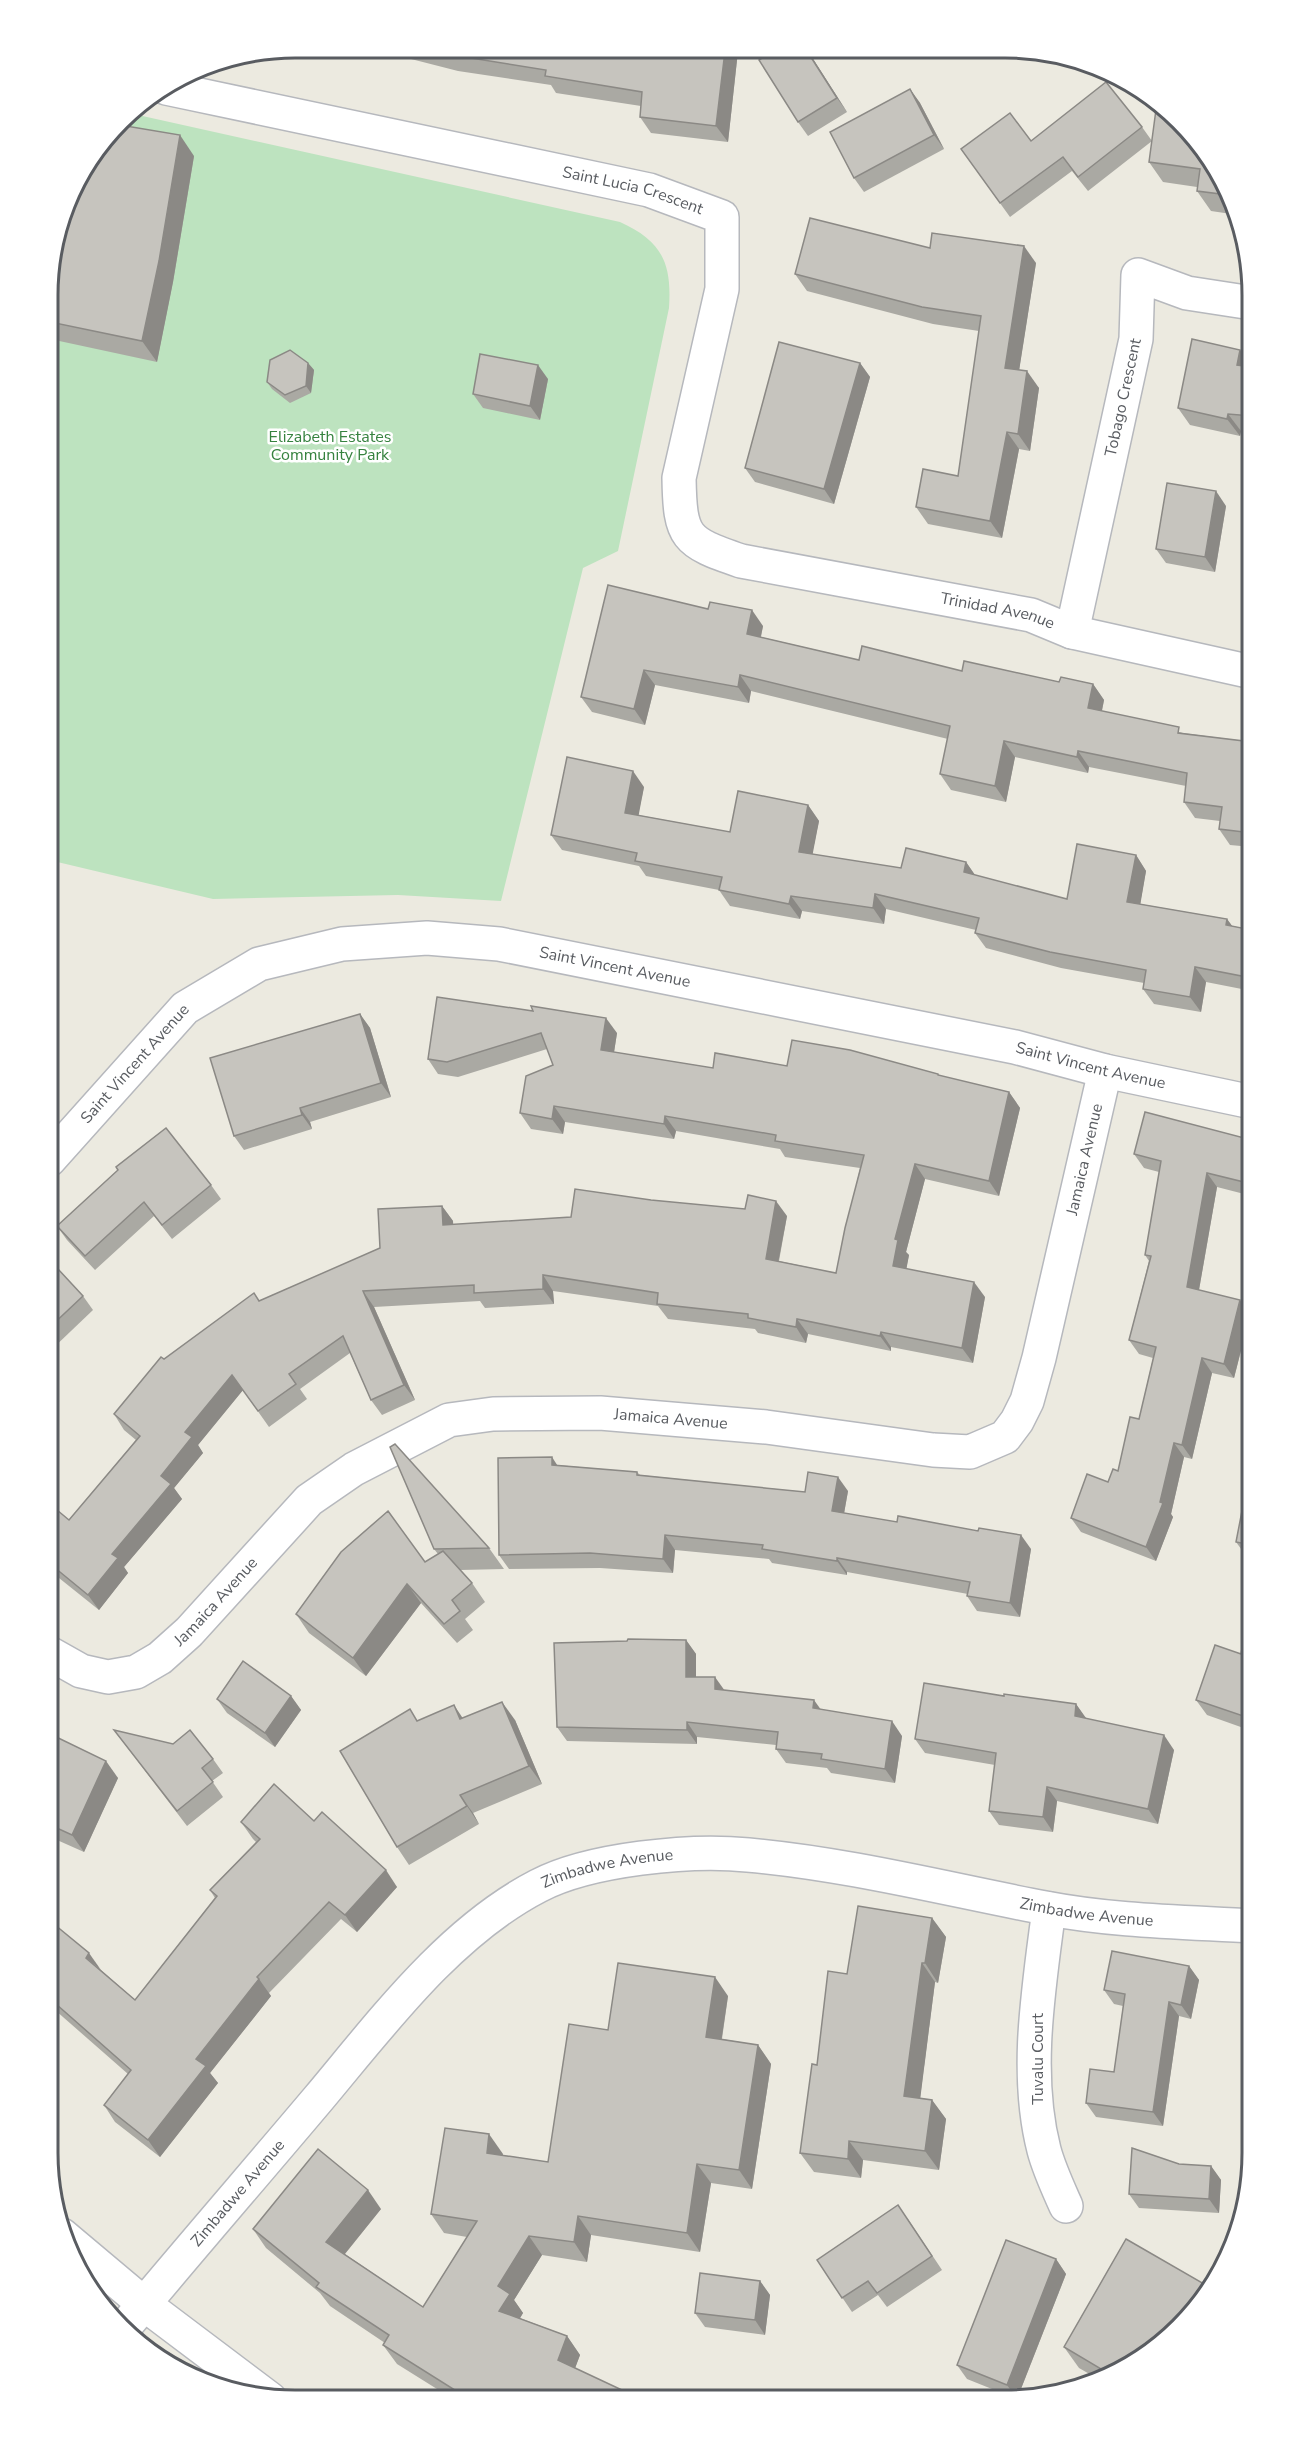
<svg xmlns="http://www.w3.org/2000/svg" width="1300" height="2449" viewBox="0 0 1300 2449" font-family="'Nunito Sans',sans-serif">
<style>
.green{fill:#bde3bf}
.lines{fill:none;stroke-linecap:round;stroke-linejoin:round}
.minor-casing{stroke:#b6b8bd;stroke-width:36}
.minor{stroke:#fff;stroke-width:33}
.wall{fill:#aaa9a3}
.shaded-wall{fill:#8b8985}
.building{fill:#c6c4be;stroke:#8b8985;stroke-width:1.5}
.labels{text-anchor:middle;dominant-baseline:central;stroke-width:5;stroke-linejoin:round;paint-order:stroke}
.street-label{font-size:16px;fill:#595c61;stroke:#fff}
.park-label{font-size:16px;fill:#36823f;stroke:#fff}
.rim{fill:none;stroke:#595c61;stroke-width:3}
</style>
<rect width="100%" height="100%" fill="#eceae0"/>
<path class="green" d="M129,113l491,109c42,19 52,41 49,86l-51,243 -35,17 -82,333 -103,-6 -185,4 -164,-39 1,-597 24,-77z"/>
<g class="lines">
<defs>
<g id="minor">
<path id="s1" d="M166,88l483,102 73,27v72l-43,189c1,60 6,64 62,83l290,54 41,17 180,40"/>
<path id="s2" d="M1072,632l64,-293 2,-64 49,18 65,10"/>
<path id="s3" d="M49,1160l136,-152 74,-44 83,-20 85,-6 72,6 516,103 90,24 147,31"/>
<path id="s4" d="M49,1653l32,18 27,6 28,-5 24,-14 29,-26 120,-132 45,-31 95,-49 44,-6 107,-1 166,14 167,23 37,2 35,-15 12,-16 10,-20 12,-43 66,-287"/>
<path d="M1049,1909c-10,78 -25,164 -5,241 5,19 14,38 22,56"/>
<polyline points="62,2235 144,2304 270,2399"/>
<path id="s5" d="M123,2329c64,-77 130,-153 195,-230 63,-75 131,-167 220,-213 51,-27 153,-37 210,-31 100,9 198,34 297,53 67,13 138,14 207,18"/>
</g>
</defs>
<use href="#minor" class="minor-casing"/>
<use href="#minor" class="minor"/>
</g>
<g class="wall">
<polygon points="368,48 738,51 728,142 651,133 640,117 641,106 556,93 551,85 458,71"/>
<polygon points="808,51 847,112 808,136 798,122"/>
<polygon points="910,89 920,103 944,149 864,192 854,178"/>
<polygon points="1142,127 1152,141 1088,191 1072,171 1010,217 961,149 1031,141"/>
<polygon points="194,156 173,282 157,362 50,339 50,263"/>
<polygon points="1211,158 1238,215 1211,211 1197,191 1197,187 1163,182 1149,162"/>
<polygon points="930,248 1036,263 1019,370 1039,388 1030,451 1019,449 1002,538 928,524 916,507 958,476 979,331 933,324 807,291 795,274"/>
<polygon points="1240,350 1252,367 1252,432 1241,431 1240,436 1190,425 1178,408"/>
<polygon points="308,363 314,370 311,393 290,403 272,389 267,382"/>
<polygon points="860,363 870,377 834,504 755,482 745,468"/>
<polygon points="548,379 540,420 483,408 473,394"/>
<polygon points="1226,506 1215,572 1166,563 1156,549"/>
<polygon points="708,609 763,626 761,637 859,660 962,671 1059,682 1093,684 1104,700 1102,711 1183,733 1252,742 1252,847 1230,845 1219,829 1220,821 1195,818 1184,802 1186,786 1089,767 1088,773 1015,757 1006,802 951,790 940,774 948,739 751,691 749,703 655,685 645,725 592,712 581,697"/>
<polygon points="644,787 638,815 730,832 808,805 819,821 812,854 901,868 966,862 975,875 1067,899 1136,855 1146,871 1140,904 1227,919 1232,926 1252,930 1252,991 1206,982 1201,1012 1154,1004 1143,989 1144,983 1061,968 986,948 975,933 976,930 886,909 884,924 802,911 800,919 730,906 719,890 646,876 639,866 562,850 551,835"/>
<polygon points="437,997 617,1033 614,1052 713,1068 787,1066 938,1074 940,1076 1009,1092 1020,1108 999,1196 925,1179 906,1252 909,1255 906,1269 985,1297 973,1363 891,1347 891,1351 808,1334 806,1343 758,1333 755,1329 668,1319 658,1306 553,1291 554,1304 485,1308 480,1301 374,1307 415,1400 382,1415 371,1400 350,1353 300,1389 307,1399 269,1427 243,1390 198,1445 203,1453 174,1488 182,1499 124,1567 128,1573 99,1610 49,1570 49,1520 69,1520 136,1440 124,1430 114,1414 164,1359 259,1301 380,1248 442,1206 453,1221 453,1225 571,1217 651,1200 787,1216 779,1261 836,1273 860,1168 785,1157 780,1149 676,1131 674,1139 565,1122 563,1134 531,1129 520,1113 553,1065 547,1049 458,1077 438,1074 428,1059"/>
<polygon points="360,1014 370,1028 391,1097 310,1122 312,1129 244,1150 234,1136"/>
<polygon points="1252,1140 1252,1196 1217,1187 1199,1290 1250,1315 1234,1378 1212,1373 1192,1459 1184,1457 1171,1514 1173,1517 1156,1561 1081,1532 1071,1518 1118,1471 1139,1419 1153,1358 1139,1354 1129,1340 1149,1261 1145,1255 1159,1172 1144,1168 1134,1154"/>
<polygon points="118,1170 211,1185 221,1199 172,1239 154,1216 95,1270 67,1240 57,1226"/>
<polygon points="49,1278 83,1296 93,1310 49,1352"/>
<polygon points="557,1465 637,1472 640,1475 805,1492 848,1491 844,1513 1031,1549 1020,1617 977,1611 967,1596 968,1594 847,1572 847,1575 772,1563 769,1559 675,1550 673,1573 600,1568 509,1569 499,1555"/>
<polygon points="1252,1466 1252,1558 1247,1557 1236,1542"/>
<polygon points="489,1548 504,1569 460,1570 472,1583 485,1602 465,1619 473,1630 457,1643 421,1603 366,1676 309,1633 296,1614 425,1562 438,1554 434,1549"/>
<polygon points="1252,1593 1252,1731 1207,1715 1196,1700 1241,1654"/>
<polygon points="686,1640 696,1654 696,1677 724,1690 821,1710 902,1736 895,1783 831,1773 827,1768 786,1763 776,1749 776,1745 697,1737 697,1744 567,1741 557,1727"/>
<polygon points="291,1696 301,1710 275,1747 227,1713 217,1699"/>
<polygon points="1004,1696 1076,1704 1086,1719 1174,1750 1158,1824 1057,1801 1053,1832 999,1825 989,1811 995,1765 925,1753 915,1739"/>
<polygon points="463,1718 515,1720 542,1784 473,1813 479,1824 409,1865 397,1847"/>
<polygon points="114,1730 213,1759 223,1773 212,1781 223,1797 187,1826"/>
<polygon points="48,1733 118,1778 84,1852 48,1836"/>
<polygon points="314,1821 397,1887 357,1932 341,1919 269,1993 271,1996 210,2073 218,2083 160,2157 115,2122 104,2105 128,2074 55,2010 48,2018 48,1933 101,1970 135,2000 215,1898 210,1890 256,1842 253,1839 241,1822"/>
<polygon points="932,1918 946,1937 938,1983 935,1982 920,2098 932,2100 946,2119 939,2170 863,2160 861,2178 814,2172 800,2153 817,2065 847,1974"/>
<polygon points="1189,1966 1199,1980 1191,2019 1179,2016 1163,2126 1096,2117 1086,2103 1114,2072 1123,2006 1114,2004 1104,1990"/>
<polygon points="728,1996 722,2039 758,2045 771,2064 752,2189 711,2183 700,2252 591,2235 587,2262 542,2255 514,2300 523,2313 520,2318 567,2336 580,2355 575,2368 640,2400 453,2399 397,2364 383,2345 385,2343 330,2306 320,2293 266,2248 253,2229 381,2209 345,2254 423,2307 467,2237 444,2233 431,2214 503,2154 503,2155 548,2162 608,2030"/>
<polygon points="1211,2166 1221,2180 1219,2213 1139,2208 1129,2194"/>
<polygon points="908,2219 942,2270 887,2307 878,2295 852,2312 817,2260"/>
<polygon points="1056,2259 1066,2274 1017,2399 967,2379 957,2365"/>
<polygon points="760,2281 770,2295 765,2335 705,2327 695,2313"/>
<polygon points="1064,2347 1142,2359 1100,2380 1079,2368"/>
</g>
<g class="shaded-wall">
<polygon points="725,51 738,51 728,142 716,126"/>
<polygon points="807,51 808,51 847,112 837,98"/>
<polygon points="910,89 920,103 944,149 934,135"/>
<polygon points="180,135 194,156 173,282 157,362 142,341"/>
<polygon points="1024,246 1036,263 1017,384 1005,368"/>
<polygon points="1240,350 1252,367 1237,365"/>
<polygon points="308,363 314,370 311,393 306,386"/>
<polygon points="860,363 870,377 834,504 824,489"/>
<polygon points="538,365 548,379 540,420 530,406"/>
<polygon points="1027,371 1039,388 1030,451 1018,434"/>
<polygon points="1228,414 1241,431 1240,436 1227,419"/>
<polygon points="1007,432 1019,449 1002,538 990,521"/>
<polygon points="1216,491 1226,506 1215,572 1205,557"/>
<polygon points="752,610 763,626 758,649 747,634"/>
<polygon points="644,670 655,685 645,725 634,709"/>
<polygon points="740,675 751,691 749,703 738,687"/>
<polygon points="1093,684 1104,700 1099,724 1088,708"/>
<polygon points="1004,741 1015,757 1006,802 995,786"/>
<polygon points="1078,751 1089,767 1088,773 1077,757"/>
<polygon points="633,771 644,787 636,829 625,813"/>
<polygon points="808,805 819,821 810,868 799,852"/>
<polygon points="1136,855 1146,871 1138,918 1127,902"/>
<polygon points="966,862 977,878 964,872"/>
<polygon points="875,894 886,909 884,924 873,908"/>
<polygon points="791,896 802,911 800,919 789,904"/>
<polygon points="1227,919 1238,934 1226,925"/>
<polygon points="1195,967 1206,982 1201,1012 1190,997"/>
<polygon points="360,1014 370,1028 391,1097 381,1083"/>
<polygon points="606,1018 617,1033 612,1065 601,1050"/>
<polygon points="1009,1092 1020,1108 999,1196 989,1181"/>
<polygon points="554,1106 565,1122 563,1134 552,1119"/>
<polygon points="300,1108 310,1122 312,1129 302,1115"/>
<polygon points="665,1116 676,1131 674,1139 664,1124"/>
<polygon points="1252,1154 1252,1193 1244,1182"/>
<polygon points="915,1164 925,1179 906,1252 909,1255 904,1282 893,1266 895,1239"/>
<polygon points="1207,1173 1217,1187 1197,1301 1187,1287"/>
<polygon points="776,1201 787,1216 776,1274 766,1259"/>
<polygon points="442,1206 453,1221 454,1241 443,1225"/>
<polygon points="543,1275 553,1291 554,1304 543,1289"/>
<polygon points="974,1282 985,1297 973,1363 962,1348"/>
<polygon points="363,1291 374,1307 415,1400 404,1385"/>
<polygon points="1240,1300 1250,1315 1234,1378 1224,1364"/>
<polygon points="797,1319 808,1334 806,1343 796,1327"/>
<polygon points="881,1332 891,1347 891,1351 880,1336"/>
<polygon points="1202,1358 1212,1373 1192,1459 1182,1445"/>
<polygon points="232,1375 243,1390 198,1445 203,1453 174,1488 182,1499 124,1567 128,1573 99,1610 88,1595 112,1554 161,1476 185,1432"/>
<polygon points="1174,1443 1184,1457 1171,1514 1173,1517 1156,1561 1146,1547 1160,1502"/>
<polygon points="552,1457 561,1471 552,1465"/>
<polygon points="838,1477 848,1491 842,1525 832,1511"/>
<polygon points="665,1535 675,1550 673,1573 663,1559"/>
<polygon points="1021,1535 1031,1549 1020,1617 1010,1603"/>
<polygon points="837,1558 847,1572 847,1575 837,1561"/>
<polygon points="407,1584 421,1603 366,1676 353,1658"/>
<polygon points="686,1640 696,1654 696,1691 686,1677"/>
<polygon points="715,1677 725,1691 715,1689"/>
<polygon points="291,1696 301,1710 275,1747 265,1733"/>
<polygon points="814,1700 824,1714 813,1708"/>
<polygon points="502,1702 515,1720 542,1784 529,1766"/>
<polygon points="1076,1704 1086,1718 1085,1731 1075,1716"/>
<polygon points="454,1705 466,1723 460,1719"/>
<polygon points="892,1721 902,1736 895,1783 885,1769"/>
<polygon points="687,1722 697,1737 697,1744 687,1730"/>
<polygon points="1164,1735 1174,1750 1158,1824 1148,1809"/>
<polygon points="106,1761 118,1778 84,1852 72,1835"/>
<polygon points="1047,1787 1057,1801 1053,1832 1043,1817"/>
<polygon points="460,1795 473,1813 479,1824 467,1806"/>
<polygon points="386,1870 397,1887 357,1932 345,1915"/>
<polygon points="932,1918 946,1937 938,1983 925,1963"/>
<polygon points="89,1953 101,1970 86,1958"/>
<polygon points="922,1963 935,1982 918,2116 904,2096"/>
<polygon points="1189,1966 1199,1980 1191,2019 1181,2005"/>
<polygon points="715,1977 728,1996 719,2056 706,2037"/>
<polygon points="259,1979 271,1996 210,2073 218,2083 160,2157 148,2140 196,2059"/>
<polygon points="48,2000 55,2010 48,2018"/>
<polygon points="1169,2002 1179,2016 1163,2126 1153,2112"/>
<polygon points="758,2045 771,2064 752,2189 739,2170"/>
<polygon points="932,2100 946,2119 939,2170 925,2151"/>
<polygon points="489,2134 503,2154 500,2172 487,2153"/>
<polygon points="849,2141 863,2160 861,2178 848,2159"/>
<polygon points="697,2164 711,2183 700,2252 687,2233"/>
<polygon points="1211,2166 1221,2180 1219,2213 1209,2199"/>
<polygon points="368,2190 381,2209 339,2261 326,2242"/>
<polygon points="578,2216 591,2235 587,2262 574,2242"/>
<polygon points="529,2236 542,2255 514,2300 523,2313 513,2330 499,2311 498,2286"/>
<polygon points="1056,2259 1066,2274 1017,2399 1007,2385"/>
<polygon points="760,2281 770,2295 765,2335 755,2320"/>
<polygon points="567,2336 580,2355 571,2379 558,2360"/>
</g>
<g class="building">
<polygon points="424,49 725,51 716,126 640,117 642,92 545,76 546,70 446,54"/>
<polygon points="774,51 807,51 837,98 798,122 759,60"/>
<polygon points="1106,82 1142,127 1078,177 1063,157 1000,203 961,149 1010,113 1031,141"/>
<polygon points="910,89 934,135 854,178 830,132"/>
<polygon points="1157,102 1168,110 1211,158 1229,195 1197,191 1200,169 1149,162"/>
<polygon points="120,125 180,135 159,261 142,341 50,322 50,263 74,186"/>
<polygon points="810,218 930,248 932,233 1024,246 1005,368 1027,371 1018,434 1007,432 990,521 916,507 923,469 958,476 981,316 922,307 795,274"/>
<polygon points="1192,339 1240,350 1237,365 1252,367 1252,416 1228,414 1227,419 1178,408"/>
<polygon points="779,342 860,363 824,489 745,468"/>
<polygon points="290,350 308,363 306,386 285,395 267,382 270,360"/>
<polygon points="480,354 538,365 530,406 473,394"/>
<polygon points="1167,483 1216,491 1205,557 1156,549"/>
<polygon points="608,585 708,609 710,602 752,610 747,634 859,660 862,646 962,671 964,661 1059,682 1061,677 1093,684 1088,708 1179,727 1178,733 1252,742 1252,833 1219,829 1222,807 1184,802 1187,773 1078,751 1077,757 1004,741 995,786 940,774 950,726 740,675 738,687 644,670 634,709 581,697"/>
<polygon points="567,757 633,771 625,813 730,832 738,791 808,805 799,852 901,868 906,848 966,862 964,872 1067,899 1077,844 1136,855 1127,902 1227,919 1226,925 1252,930 1252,978 1195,967 1190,997 1143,989 1146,970 1050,952 975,933 979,918 875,894 873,908 791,896 789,904 719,890 722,877 635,861 637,853 551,835"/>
<polygon points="437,997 533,1011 531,1006 606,1018 601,1050 713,1068 715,1053 787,1066 792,1040 850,1050 938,1074 938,1075 1009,1092 989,1181 915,1164 895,1239 898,1240 893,1266 974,1282 962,1348 881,1332 880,1336 797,1319 796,1327 748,1318 748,1314 657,1304 658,1293 543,1275 543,1289 474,1293 474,1285 363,1291 404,1385 371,1400 343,1336 289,1374 296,1384 258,1411 232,1375 185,1432 192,1437 161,1476 171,1484 112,1554 118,1558 88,1595 49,1563 49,1520 57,1510 69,1520 140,1436 114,1414 161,1357 164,1359 254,1293 259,1301 380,1248 378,1209 442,1206 443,1225 571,1217 575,1189 651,1200 745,1209 748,1195 776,1201 766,1259 836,1273 845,1228 864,1155 775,1141 776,1135 665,1116 664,1124 554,1106 552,1119 520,1113 526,1076 553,1065 541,1033 447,1062 428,1059"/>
<polygon points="360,1014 381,1083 300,1108 302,1115 234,1136 210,1058"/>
<polygon points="1145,1112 1252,1140 1252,1154 1244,1182 1207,1173 1187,1287 1240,1300 1224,1364 1202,1358 1182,1445 1174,1443 1160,1502 1163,1503 1146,1547 1071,1518 1087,1474 1108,1482 1113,1469 1118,1471 1130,1417 1139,1419 1156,1347 1129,1340 1151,1256 1145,1255 1161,1161 1134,1154"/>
<polygon points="166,1128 211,1185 162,1225 144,1202 85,1256 57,1226 118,1170 116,1167"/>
<polygon points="58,1269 83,1296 49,1328 49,1278"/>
<polygon points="395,1444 489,1548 434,1549 390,1447"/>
<polygon points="552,1457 552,1465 637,1472 637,1475 805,1492 808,1472 838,1477 832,1511 897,1522 898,1516 978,1531 979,1528 1021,1535 1010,1603 967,1596 970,1582 837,1558 837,1561 762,1549 763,1545 665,1535 663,1559 590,1553 499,1555 498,1458"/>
<polygon points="1252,1466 1252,1545 1236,1542 1246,1490"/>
<polygon points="388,1511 425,1562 443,1551 472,1583 452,1600 460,1611 444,1624 407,1584 353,1658 296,1614 341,1552"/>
<polygon points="1252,1593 1252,1719 1196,1700 1215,1645 1241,1654"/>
<polygon points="628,1639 686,1640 686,1677 715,1677 715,1689 814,1700 813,1708 892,1721 885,1769 821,1759 822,1754 776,1749 778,1732 687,1722 687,1730 557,1727 554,1643 627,1641"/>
<polygon points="243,1661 291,1696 265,1733 217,1699"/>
<polygon points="924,1683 1004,1696 1004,1694 1076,1704 1075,1716 1164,1735 1148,1809 1047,1787 1043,1817 989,1811 996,1753 915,1739"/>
<polygon points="502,1702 529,1766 460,1795 467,1806 397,1847 340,1751 410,1709 417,1721 454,1705 460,1719"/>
<polygon points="114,1730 173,1744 190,1730 213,1759 202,1768 213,1782 177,1811"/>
<polygon points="48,1733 106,1761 72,1835 48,1824"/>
<polygon points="274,1784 314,1821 322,1812 386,1870 345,1915 329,1902 257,1977 259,1979 196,2059 206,2066 148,2140 104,2105 131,2070 48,1997 48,1933 55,1925 89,1953 86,1958 135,2000 217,1896 210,1890 260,1839 241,1822"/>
<polygon points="858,1906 932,1918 925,1963 922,1963 904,2096 932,2100 925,2151 849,2141 848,2159 800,2153 812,2064 817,2065 828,1971 847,1974"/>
<polygon points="1112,1951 1189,1966 1181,2005 1169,2002 1153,2112 1086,2103 1090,2069 1114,2072 1125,1994 1104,1990"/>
<polygon points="618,1963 715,1977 706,2037 758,2045 739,2170 697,2164 687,2233 578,2216 574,2242 529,2236 498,2286 510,2294 499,2311 567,2336 558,2360 639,2398 639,2400 469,2399 383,2345 389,2335 316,2287 319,2283 253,2229 318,2149 368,2190 326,2242 423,2307 477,2221 431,2214 445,2128 489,2134 487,2153 548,2162 569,2024 608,2030"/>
<polygon points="1251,2019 1251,2075 1242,2020"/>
<polygon points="1132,2148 1179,2164 1211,2166 1209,2199 1129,2194"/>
<polygon points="898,2205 932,2256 877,2293 868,2281 842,2298 817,2260"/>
<polygon points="1126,2239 1211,2288 1201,2305 1142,2359 1111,2375 1064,2347"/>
<polygon points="1006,2240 1056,2259 1007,2385 957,2365"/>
<polygon points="700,2273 760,2281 755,2320 695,2313"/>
</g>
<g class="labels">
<g class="street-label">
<text stroke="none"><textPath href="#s1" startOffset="478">Saint Lucia Crescent</textPath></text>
<text stroke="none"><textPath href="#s2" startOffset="240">Tobago Crescent</textPath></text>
<text stroke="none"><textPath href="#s1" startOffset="1216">Trinidad Avenue</textPath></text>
<text stroke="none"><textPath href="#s3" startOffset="651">Saint Vincent Avenue</textPath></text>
<text stroke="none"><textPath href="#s3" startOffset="129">Saint Vincent Avenue</textPath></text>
<text stroke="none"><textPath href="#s3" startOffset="1137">Saint Vincent Avenue</textPath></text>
<text stroke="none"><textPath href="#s4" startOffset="1352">Jamaica Avenue</textPath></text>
<text stroke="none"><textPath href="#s4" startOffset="722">Jamaica Avenue</textPath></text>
<text stroke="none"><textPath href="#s4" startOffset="200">Jamaica Avenue</textPath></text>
<text stroke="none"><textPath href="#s5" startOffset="682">Zimbadwe Avenue</textPath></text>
<text stroke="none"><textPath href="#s5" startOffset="1168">Zimbadwe Avenue</textPath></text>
<text transform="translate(1038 2059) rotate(-90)">Tuvalu Court</text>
<text stroke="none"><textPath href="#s5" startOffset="178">Zimbadwe Avenue</textPath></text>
</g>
<g class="park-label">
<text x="330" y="437">Elizabeth Estates<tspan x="330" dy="18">Community Park</tspan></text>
</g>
</g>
<path d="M0 0H1300V2449H0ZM295 58H1005A237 237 0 0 1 1242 295V2153A237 237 0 0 1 1005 2390H295A237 237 0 0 1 58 2153V295A237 237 0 0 1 295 58Z" fill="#fff" fill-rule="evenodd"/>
<path class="rim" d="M295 58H1005A237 237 0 0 1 1242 295V2153A237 237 0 0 1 1005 2390H295A237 237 0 0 1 58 2153V295A237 237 0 0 1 295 58Z"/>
</svg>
